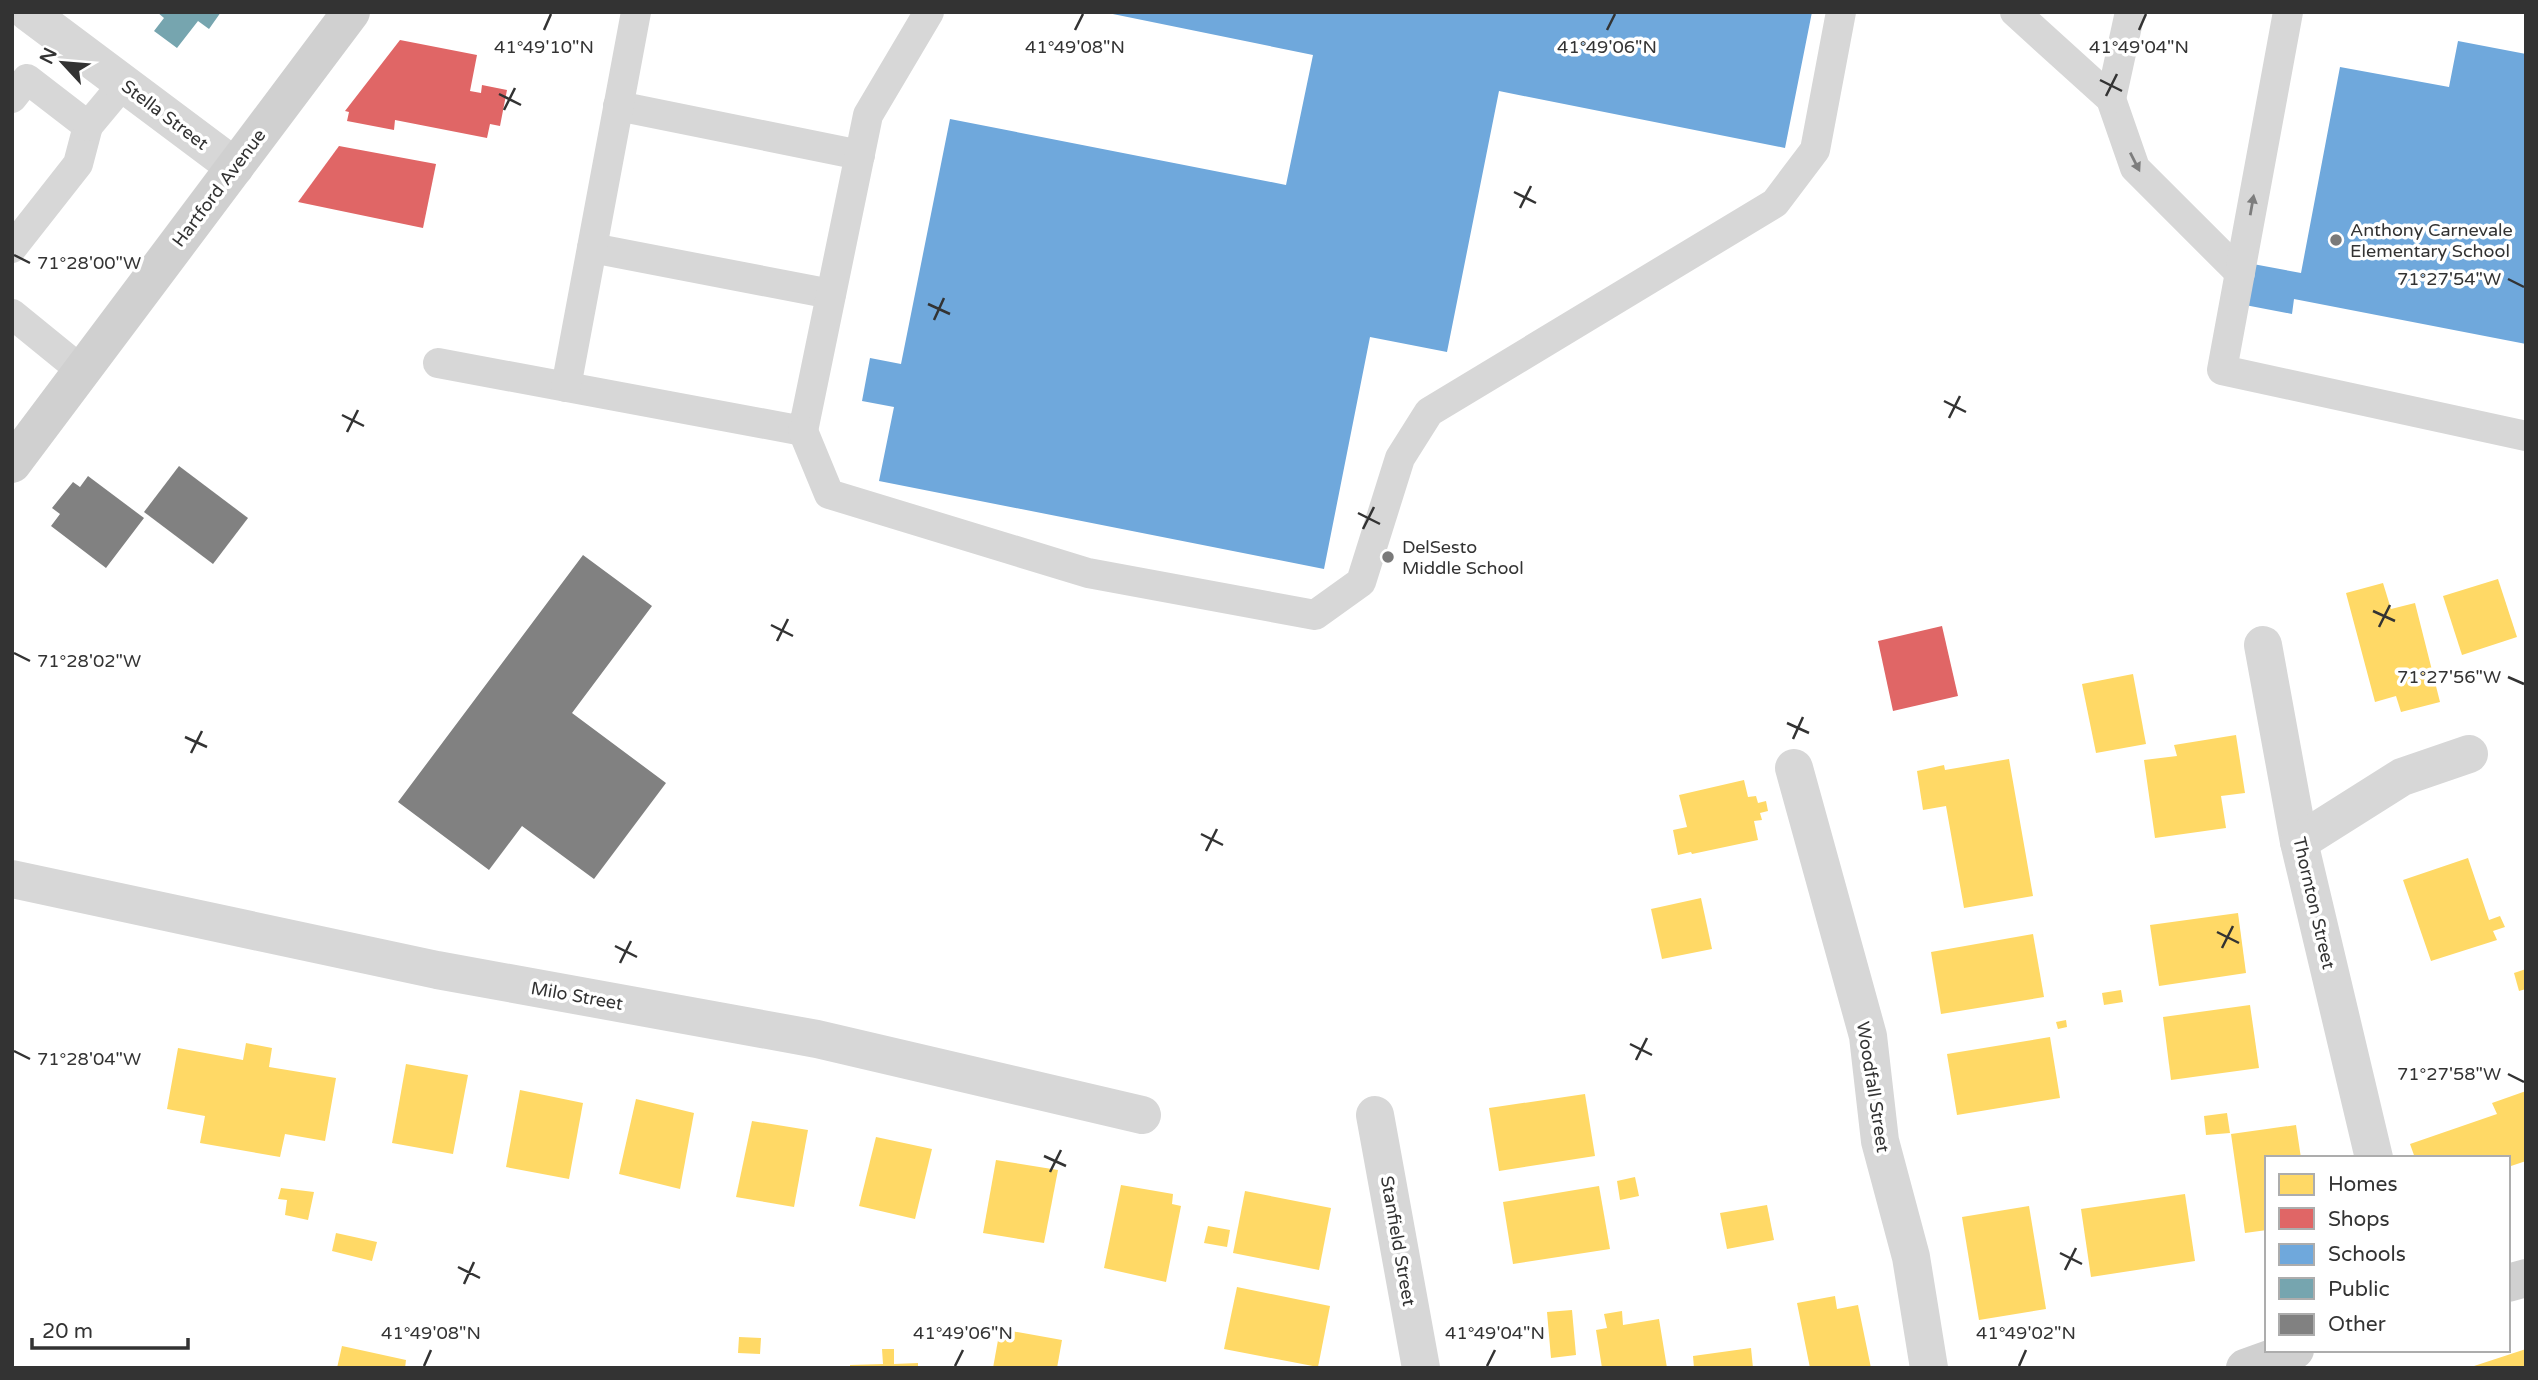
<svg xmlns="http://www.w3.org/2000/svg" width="2538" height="1380" viewBox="0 0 2538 1380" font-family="'Varela Round',sans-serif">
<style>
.homes{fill:#ffd966}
.shops{fill:#e06666}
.schools{fill:#6fa8dc}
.public{fill:#76a5af}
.building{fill:#818181}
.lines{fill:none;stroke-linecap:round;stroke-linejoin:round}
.lane{stroke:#d7d7d7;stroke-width:30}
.street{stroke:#d7d7d7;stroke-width:38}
.secondary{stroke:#d0d0d0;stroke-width:38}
.oneway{fill:#7d7d7d}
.ticks{fill:none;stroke:#333;stroke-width:2.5}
.poi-dot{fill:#7a7a7a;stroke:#fff;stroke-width:2.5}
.labels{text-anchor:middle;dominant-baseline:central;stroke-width:7;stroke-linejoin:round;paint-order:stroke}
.street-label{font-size:18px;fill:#333;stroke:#fff}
.poi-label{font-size:18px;fill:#333;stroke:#fff;text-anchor:start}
.ticks-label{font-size:18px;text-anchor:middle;fill:#333;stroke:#fff;stroke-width:7;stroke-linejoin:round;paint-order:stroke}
</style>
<rect width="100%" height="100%" fill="#fff"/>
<g class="homes">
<polygon points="2498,579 2517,637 2462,655 2443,596"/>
<polygon points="2383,583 2391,609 2415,603 2440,702 2401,712 2396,696 2375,702 2346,593"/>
<polygon points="2133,674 2146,744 2096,753 2082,684"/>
<polygon points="2236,735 2245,793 2221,796 2226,828 2155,838 2144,760 2177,756 2174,745"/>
<polygon points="2009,759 2033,896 1964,908 1946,806 1923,810 1917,771 1944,765 1945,770"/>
<polygon points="1744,780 1748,797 1756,796 1758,803 1766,801 1768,811 1760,813 1762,820 1754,821 1758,840 1692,854 1691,852 1678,855 1673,830 1687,827 1679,795"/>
<polygon points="2468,858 2489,920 2500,916 2505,927 2493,931 2497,940 2431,961 2403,880"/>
<polygon points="1701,898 1712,949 1662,959 1651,909"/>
<polygon points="2238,913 2246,973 2159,986 2150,925"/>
<polygon points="2033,934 2044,997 1941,1014 1931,952"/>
<polygon points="2526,969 2526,989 2519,991 2514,973"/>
<polygon points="2121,990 2123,1002 2104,1005 2102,993"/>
<polygon points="2250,1005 2259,1068 2171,1080 2163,1017"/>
<polygon points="2066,1020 2067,1027 2058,1029 2056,1022"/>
<polygon points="2050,1037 2060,1098 1957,1115 1947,1054"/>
<polygon points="246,1043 272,1048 269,1067 336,1078 325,1141 285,1134 280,1157 200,1143 205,1116 167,1109 178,1048 243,1060"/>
<polygon points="406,1064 468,1075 453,1154 392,1143"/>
<polygon points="520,1090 583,1103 569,1179 506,1167"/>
<polygon points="2526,1091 2526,1161 2508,1167 2508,1158 2415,1158 2410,1144 2497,1114 2492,1103"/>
<polygon points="1585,1094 1595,1156 1499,1171 1489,1108"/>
<polygon points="636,1099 694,1113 680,1189 619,1174"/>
<polygon points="2227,1113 2230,1133 2206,1135 2204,1116"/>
<polygon points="752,1121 808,1130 794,1207 736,1197"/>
<polygon points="2296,1125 2301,1158 2267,1158 2267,1230 2245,1233 2231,1134"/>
<polygon points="876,1137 932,1149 915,1219 859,1206"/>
<polygon points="996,1160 1058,1170 1044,1243 983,1233"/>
<polygon points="1635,1177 1639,1196 1620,1200 1617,1181"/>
<polygon points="1121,1185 1173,1194 1172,1204 1181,1206 1166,1282 1104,1268"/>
<polygon points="1599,1186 1610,1249 1513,1264 1503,1202"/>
<polygon points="281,1188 314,1192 308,1220 285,1215 287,1200 278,1199"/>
<polygon points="1245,1191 1331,1208 1319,1270 1233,1253"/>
<polygon points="2185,1194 2195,1261 2091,1277 2081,1209"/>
<polygon points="1767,1205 1774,1240 1727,1249 1720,1213"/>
<polygon points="2029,1206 2046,1309 1979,1320 1962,1217"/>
<polygon points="1208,1226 1230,1230 1227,1247 1204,1243"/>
<polygon points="336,1233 377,1242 372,1261 332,1251"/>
<polygon points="1237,1287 1330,1306 1318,1367 1224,1349"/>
<polygon points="1835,1296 1837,1309 1858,1305 1871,1368 1810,1368 1797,1303"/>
<polygon points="1572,1310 1576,1355 1551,1358 1547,1312"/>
<polygon points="1622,1311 1623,1325 1659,1319 1667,1368 1602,1368 1596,1330 1607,1328 1604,1314"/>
<polygon points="1000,1329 1062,1340 1057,1368 993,1368"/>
<polygon points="739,1337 761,1338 760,1354 738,1353"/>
<polygon points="342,1346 406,1360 405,1368 337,1368"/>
<polygon points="1751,1348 1753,1368 1694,1368 1693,1356"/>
<polygon points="882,1349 894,1349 894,1364 918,1363 918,1368 850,1368 850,1365 883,1364"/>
<polygon points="2526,1349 2526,1368 2471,1368 2471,1367"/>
</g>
<g class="shops">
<polygon points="400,40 477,55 470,91 481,93 482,85 507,90 500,126 490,124 487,138 395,120 394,130 347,121 349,112 345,111"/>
<polygon points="339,146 436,164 423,228 298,202"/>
<polygon points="1942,626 1958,696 1893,711 1878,641"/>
</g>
<g class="schools">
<polygon points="1103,12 1812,12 1785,148 1499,91 1447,352 1370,337 1324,569 879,481 894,407 862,401 870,358 901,364 950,119 1286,185 1313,55"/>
<polygon points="2458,41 2526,54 2526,344 2294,299 2292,314 2245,305 2253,264 2301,273 2340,67 2449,87"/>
</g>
<polygon class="public" points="157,12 221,12 209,29 198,21 177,48 154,31 164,18"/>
<g class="building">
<polygon points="179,466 248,518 213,564 144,512"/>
<polygon points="88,476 144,518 106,568 51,526 60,514 52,508 73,482 80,487"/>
<polygon points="583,555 652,606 572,713 666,783 594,879 522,826 489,870 398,802"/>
</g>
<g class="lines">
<g class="lane">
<polyline points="2015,12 2111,99 2135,168 2240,273"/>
<polyline points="2288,12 2222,370 2526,436"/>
<polyline points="12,98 27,79 88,126 78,164 12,248"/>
<polyline points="2111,99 2130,12"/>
<polyline points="618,106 860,155"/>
<polyline points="88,126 123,84"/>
<polyline points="592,248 831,294"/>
<polyline points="12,314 82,371"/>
<polyline points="438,363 803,431 868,115 929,12"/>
<polyline points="566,387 636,12"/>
<polyline points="803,431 829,494 1088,573 1315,615 1361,582 1400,458 1429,412 1775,203 1815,150 1841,12"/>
</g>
<g class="street">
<polyline points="28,12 235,167"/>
<polyline points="2263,645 2299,842 2374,1158"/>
<polyline points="1794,768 1868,1036 1880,1141 1911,1257 1929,1368"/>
<polyline points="2299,842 2402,777 2469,754"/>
<polyline points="12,879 437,970 817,1039 1142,1115"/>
<polyline points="1375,1115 1421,1368"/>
</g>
<g class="secondary">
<polyline points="12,464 351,12"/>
<polyline points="2508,1283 2526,1278"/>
<polyline points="2245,1368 2295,1350"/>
</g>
</g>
<defs><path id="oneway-solid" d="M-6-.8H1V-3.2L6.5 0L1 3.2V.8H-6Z" transform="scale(1.75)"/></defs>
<g class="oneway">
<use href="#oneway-solid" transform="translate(2135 162) rotate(63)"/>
<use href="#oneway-solid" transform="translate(2252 205) rotate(-80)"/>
</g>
<path class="ticks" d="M544,30l7,-16M1075,30l8,-16M1607,30l8,-16M2139,30l7,-16M2100,80l22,11M499,94l22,11M2106,96l11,-22M504,110l11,-22M1514,192l22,11M1520,208l11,-22M14,255l16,8M2508,279l16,8M928,304l22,10M934,320l10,-22M1944,401l22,11M342,415l22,11M1949,418l11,-22M347,432l11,-22M1358,513l22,11M1363,529l11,-22M2373,611l22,10M771,625l22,11M2379,627l11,-22M777,641l11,-22M14,653l16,8M2508,677l16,7M1787,723l22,10M185,737l22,10M1793,739l10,-22M191,753l11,-22M1201,834l22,11M1206,851l11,-22M2217,932l22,11M615,946l22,11M2222,948l11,-22M620,963l11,-22M1630,1044l22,11M14,1051l16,8M1636,1060l11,-22M2508,1074l16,8M1044,1156l22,10M1050,1172l11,-22M2060,1253l22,11M458,1267l22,11M2065,1270l11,-22M464,1284l10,-22M424,1366l7,-16M955,1366l8,-16M1487,1366l8,-16M2019,1366l7,-16"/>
<g class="poi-dot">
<circle cx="2336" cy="240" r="7"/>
<circle cx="1388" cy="557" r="7"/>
</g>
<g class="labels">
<g class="street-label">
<text transform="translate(165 115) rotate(37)">Stella Street</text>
<text transform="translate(219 188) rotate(-53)">Hartford Avenue</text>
<text transform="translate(2314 903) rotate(77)">Thornton Street</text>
<text transform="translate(577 996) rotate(10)">Milo Street</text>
<text transform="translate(1873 1087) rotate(81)">Woodfall Street</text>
<text transform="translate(1398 1241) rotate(80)">Stanfield Street</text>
</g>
<g class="poi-label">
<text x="2350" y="230">Anthony Carnevale<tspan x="2350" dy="21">Elementary School</tspan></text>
<text x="1402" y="547">DelSesto<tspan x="1402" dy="21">Middle School</tspan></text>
</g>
</g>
<g class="ticks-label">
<text x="544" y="53">41°49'10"N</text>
<text x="1075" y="53">41°49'08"N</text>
<text x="1607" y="53">41°49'06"N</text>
<text x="2139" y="53">41°49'04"N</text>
<text x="89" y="269">71°28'00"W</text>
<text x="2449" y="285">71°27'54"W</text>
<text x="89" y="667">71°28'02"W</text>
<text x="2449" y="683">71°27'56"W</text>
<text x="89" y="1065">71°28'04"W</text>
<text x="2449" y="1080">71°27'58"W</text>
<text x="431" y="1339">41°49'08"N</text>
<text x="963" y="1339">41°49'06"N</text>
<text x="1495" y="1339">41°49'04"N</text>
<text x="2026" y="1339">41°49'02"N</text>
</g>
<rect width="2538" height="1380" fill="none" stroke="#333333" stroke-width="28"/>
<rect x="2265" y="1156" width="245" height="196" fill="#ffffff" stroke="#adadad" stroke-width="2"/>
<rect x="2279" y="1174" width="35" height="21" fill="#ffd966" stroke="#adadad" stroke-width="2"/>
<text x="2328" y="1191" font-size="21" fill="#333333">Homes</text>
<rect x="2279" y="1208" width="35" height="21" fill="#e06666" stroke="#adadad" stroke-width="2"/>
<text x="2328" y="1226" font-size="21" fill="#333333">Shops</text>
<rect x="2279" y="1244" width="35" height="21" fill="#6fa8dc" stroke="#adadad" stroke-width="2"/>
<text x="2328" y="1261" font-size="21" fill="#333333">Schools</text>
<rect x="2279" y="1278" width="35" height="21" fill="#76a5af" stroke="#adadad" stroke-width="2"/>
<text x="2328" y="1296" font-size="21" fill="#333333">Public</text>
<rect x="2279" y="1314" width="35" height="21" fill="#818181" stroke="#adadad" stroke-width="2"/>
<text x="2328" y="1331" font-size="21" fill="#333333">Other</text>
<g transform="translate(63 63) rotate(296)" stroke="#ffffff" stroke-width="5" paint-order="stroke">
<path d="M0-5L12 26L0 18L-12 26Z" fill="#333333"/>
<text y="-10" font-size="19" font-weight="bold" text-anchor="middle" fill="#333333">N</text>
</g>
<path d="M32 1338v10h156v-10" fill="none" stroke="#333333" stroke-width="3.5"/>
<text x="42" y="1338" font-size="21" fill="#333333" stroke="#ffffff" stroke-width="5" paint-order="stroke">20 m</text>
</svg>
